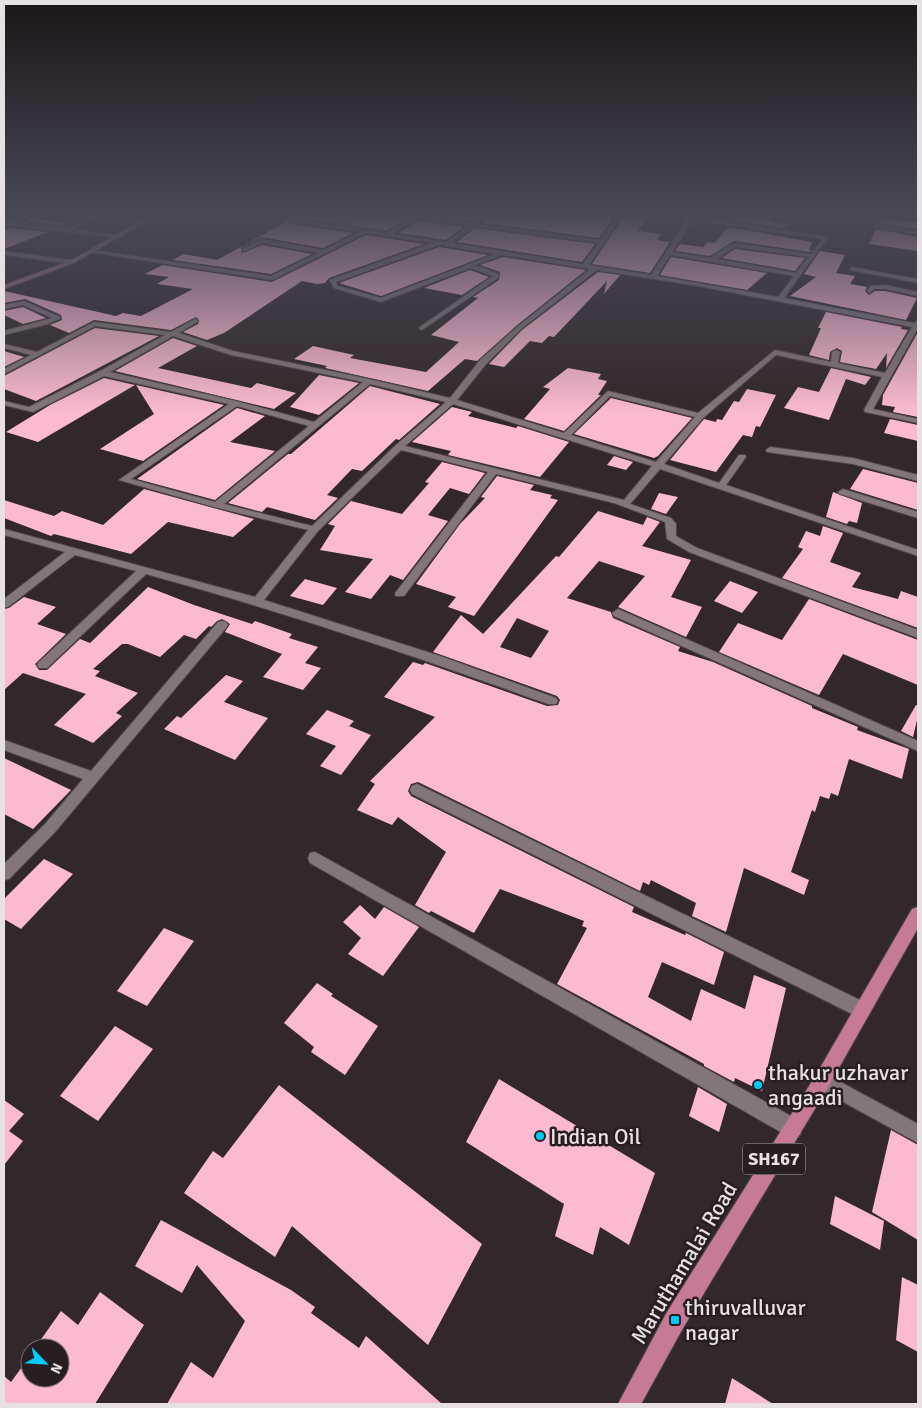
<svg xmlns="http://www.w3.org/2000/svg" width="922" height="1408" viewBox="0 0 922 1408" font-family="Signika,sans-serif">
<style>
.building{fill:#fcbad1;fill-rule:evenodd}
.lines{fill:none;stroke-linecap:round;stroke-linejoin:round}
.street-casing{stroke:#50464a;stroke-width:2}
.secondary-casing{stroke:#50464a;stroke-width:2}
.primary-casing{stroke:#50464a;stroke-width:2}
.street{fill:#83767a;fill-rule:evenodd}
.secondary{fill:#a57889;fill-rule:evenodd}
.primary{fill:#c77a98;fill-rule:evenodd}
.poi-dot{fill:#00cbf8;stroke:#281e21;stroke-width:2}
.labels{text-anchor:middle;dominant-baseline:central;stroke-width:5;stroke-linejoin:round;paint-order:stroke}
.shield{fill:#281e21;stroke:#aea6a9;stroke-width:1}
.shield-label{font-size:18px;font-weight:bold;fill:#e8e1e3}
.near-poi-label{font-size:22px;fill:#e8e1e3;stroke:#281e21;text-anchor:start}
.near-street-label{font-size:22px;fill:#e8e1e3;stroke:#281e21}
</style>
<rect width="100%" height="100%" fill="#32282b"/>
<g class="building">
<polygon points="297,215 349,215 338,223 293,218"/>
<polygon points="361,215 405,219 387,231 349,225"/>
<polygon points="440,215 478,215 471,221"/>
<polygon points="490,215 615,215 599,238 482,223"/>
<polygon points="625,215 648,215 638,231 661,234 657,240 670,242 650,273 592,264"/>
<polygon points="754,215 776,215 771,222 786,224 784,228 733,220 734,217 751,219"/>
<polygon points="33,218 68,224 63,226 25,221"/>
<polygon points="881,218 918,223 918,229 879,223"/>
<polygon points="288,221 291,224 353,233 323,248 261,237 241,247 242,253 262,245 312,254 271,274 173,260 183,254 217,260"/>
<polygon points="417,221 463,227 446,240 398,233"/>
<polygon points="728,227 812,242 809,250 812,250 810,252 734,241 710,256 675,251 680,244 703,247 708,242 715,243"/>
<polygon points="9,228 48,232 4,249 4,230"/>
<polygon points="475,228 595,244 582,262 457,242"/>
<polygon points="876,229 918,237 918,251 869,244"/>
<polygon points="366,235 424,244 329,278 325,283 317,284 302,281 224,333 207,340 183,332 198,324 199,320 196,317 171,330 94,320 69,333 50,325 62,320 61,315 25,299 4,303 4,291 116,316 123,313 141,316 193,289 157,284 169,277 145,274 162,265 272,282"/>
<polygon points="439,247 488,255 381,296 339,283"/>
<polygon points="735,249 805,258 795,271 722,258"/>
<polygon points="820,251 845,255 836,273 855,276 850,284 867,287 865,291 869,295 875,291 885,291 917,298 906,320 790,296 816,277 804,274"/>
<polygon points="503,257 586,270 516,326 477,361 465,359 428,391 325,368 327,366 294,359 313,346 354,355 350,358 426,372 459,342 431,335 478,298 473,297 499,280 500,272 480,265"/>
<polygon points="671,257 767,273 747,290 660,275"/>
<polygon points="470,270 489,277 462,295 424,288"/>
<polygon points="598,272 620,275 604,294 607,281 554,337 549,336 542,343 530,341 504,367 489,364 522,330"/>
<polygon points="23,307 46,318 23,324 4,315 4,311"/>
<polygon points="826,312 902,327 901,329 908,330 886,368 887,353 876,369 840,362 842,351 837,348 830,352 829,360 809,355 821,328 818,328"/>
<polygon points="95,328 159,336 36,401 4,389 4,376"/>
<polygon points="918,332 918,417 893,412 895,407 882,405 883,395"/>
<polygon points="173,338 197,346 158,368 251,388 257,383 296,393 274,409 115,371"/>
<polygon points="4,351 24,357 4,367"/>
<polygon points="568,368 601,374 598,379 607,381 598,395 601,395 564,431 524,419 550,389 543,387"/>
<polygon points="831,368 871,377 865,385 846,379 829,420 784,408 798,387 819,392"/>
<polygon points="319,375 359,383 319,415 290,407"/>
<polygon points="104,378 135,385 38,442 6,432 50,405"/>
<polygon points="136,385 224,405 143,461 100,449 154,414"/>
<polygon points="370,386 440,404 399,440 396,439 362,471 352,469 327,495 338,498 315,520 267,507 262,512 228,503 288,454 291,454"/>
<polygon points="747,389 776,395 760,427 756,426 752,437 743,435 716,472 670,460 704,419 716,422 717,419 722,420 734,401 739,402"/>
<polygon points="611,398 692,418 658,456 654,458 574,434"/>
<polygon points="452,407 472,412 468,416 516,428 518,426 569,442 540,477 448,455 451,451 412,442"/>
<polygon points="237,408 265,416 230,442 275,451 215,500 137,479"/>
<polygon points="890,419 918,425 918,441 884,433"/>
<polygon points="614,456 633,462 626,470 607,465"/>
<polygon points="442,462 485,473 469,494 450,488 428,515 448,521 403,580 390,575 371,599 345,592 373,559 320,550 335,526 328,524 351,501 402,514 429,483 425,482"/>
<polygon points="863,469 918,483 918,510 850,489"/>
<polygon points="497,476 534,485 530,490 552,495 550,498 558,500 474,616 448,607 456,597 416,584 460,524 485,498 481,497"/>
<polygon points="144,489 254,519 233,537 168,522 131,554 54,534 51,536 4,518 4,500 54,516 62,511 103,525"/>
<polygon points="833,492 862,503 857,523 849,521 847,524 826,517"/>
<polygon points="659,493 678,497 666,514 651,509"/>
<path d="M598,511l45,14 4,-8 13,5 -18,24 49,14 -20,37 31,10 -16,30 -68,-30 27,-31 -46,-15 -32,37 44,14 2,6 67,29 -2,4 35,11 99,44v2l46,19 -1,3 52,19 -7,30 -53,-20 -11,37 -7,-3 -2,6 -9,-3 -5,16 -3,-2 -21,62 18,8 -5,15 -60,-27 -18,64 -34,-16 4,-13 -45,-23 -2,5 -6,-3 -3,9 -222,-109 -7,2 -3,7 3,5 223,111 -2,5 53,23 1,-2 38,19 -10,33 -52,-23 -14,35 43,24 10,-32 44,20 9,-34 32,13 -24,103 -27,-13 -1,4 -30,-16v-2l-147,-80 30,-56 -5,-2 2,-5 -84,-32 -26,44 -43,-22 -2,2 -14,-8 31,-53 -48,-35 -6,8 -35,-15 18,-26 -5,-3 65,-64 -51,-20 29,-35 10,3 2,-2 122,43 11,-1 2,-5 -3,-4 -124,-44 28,-37 22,19 73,-78 3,1zM517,618l32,13 -18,27 -31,-11z"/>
<polygon points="823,526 843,533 830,562 861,573 852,587 898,599 901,591 918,597 918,628 782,578 803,549 798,547 806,531 820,536"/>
<polygon points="305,579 337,588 323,605 290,596"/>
<polygon points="730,581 758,592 742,613 714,601"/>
<polygon points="148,587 194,605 252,624 255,621 292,634 289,638 318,647 305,663 321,668 303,690 263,677 282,654 225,632 230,624 222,619 217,621 211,627 209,626 196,639 184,635 160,657 128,644 122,644 93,669 100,671 95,676 138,693 116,713 122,716 93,743 54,725 86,694 23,673 4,690 4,609 9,608 24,597 56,607 37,624 66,634 35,664 39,670 47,670 80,639 90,643"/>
<polygon points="809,599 918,640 918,685 843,654 819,695 719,652 738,623 782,640"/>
<polygon points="226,675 243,681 224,702 268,718 235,760 164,729 177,716 181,718"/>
<polygon points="916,705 918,706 918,716 913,737 901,731"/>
<polygon points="327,710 354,721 349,726 371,735 341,775 320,766 336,746 306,734"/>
<polygon points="4,758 71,790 33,829 4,814"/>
<polygon points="44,859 73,874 21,929 4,919 4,899"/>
<polygon points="360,905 375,919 384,907 419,927 383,976 348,954 361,938 343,922"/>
<polygon points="164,928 194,941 147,1006 117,991"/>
<polygon points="317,983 333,994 331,996 378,1026 345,1075 311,1052 314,1047 284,1023"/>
<polygon points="115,1026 153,1049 98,1121 60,1096"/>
<polygon points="499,1079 655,1173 629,1245 600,1227 593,1255 555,1236 564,1204 466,1142"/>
<polygon points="279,1085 482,1244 428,1345 292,1226 275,1257 184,1193 213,1151 223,1158"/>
<polygon points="698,1087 727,1104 719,1132 689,1116"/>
<polygon points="4,1100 24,1114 9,1131 23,1141 4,1165"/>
<polygon points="891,1130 918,1145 918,1240 872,1212"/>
<polygon points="835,1196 884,1221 880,1250 830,1224"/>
<polygon points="161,1220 291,1290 315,1307 311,1313 359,1348 366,1336 442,1404 167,1404 191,1362 213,1378 245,1321 197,1265 182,1293 135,1266"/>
<polygon points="902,1277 918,1285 918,1352 896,1340"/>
<polygon points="100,1292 144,1325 95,1404 4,1404 4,1376 11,1382 30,1356 30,1378 60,1378 60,1348 35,1348 61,1311 78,1325"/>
<polygon points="732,1378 773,1404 725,1404"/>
</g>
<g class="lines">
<defs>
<g id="street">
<polygon points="90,215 97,215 74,229 123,236 120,238 4,225 4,221 68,228"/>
<path d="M353,215h6l-15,11 43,7 28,-18 57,8 10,-8h6l-10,9 122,16 18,-25h5l-34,50 62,10 37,-56 -18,-4h16l142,22 -44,61 130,25 4,-3v8l-45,81 45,10v4l-53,-11 -1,-2 18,-33 -106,-22 -73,63 -39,46 55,19 20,-28h6l1,2 -20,28 192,65v6l-258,-87 -30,35 41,14 5,6v12l21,12 221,82v8l-229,-86 -22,-13 -2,-17 -51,-19 -118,-29 -92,122h-8l-1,-2 1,-2 92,-120 -87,-22 -83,81 -54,69 176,56 116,42 2,3 -2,3h-8c-133,-48 -266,-93 -402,-130l-99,94h-8l-2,-3 2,-3 97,-91 -61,-16 -67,52h-4v-8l61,-47 -61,-17v-6l251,68 53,-67 -94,-23 -95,-27 110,-76 -125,-28 -71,36 -29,-7v-4l25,6 71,-36 65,-36 -70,-9 -91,48v-5l27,-14 -27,-7v-4l33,8 57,-30 77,10 24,-13 2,1v2l-18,11 54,18 136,28 81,19 30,-38 37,-33 73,-58 -87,-14 -28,10 24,9 -1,4 -76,52 -3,-2 1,-1 73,-51 -23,-8 -89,34 -47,-14 -4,-8 102,-37 -66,-10 -94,47 -183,-28 3,-2 179,26 47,-23 -56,-10 -16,8h-4v-2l19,-10 62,11 36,-18 -68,-10 -2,-3 49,6zM417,219l51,7 -22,16 -53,-8zM693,220l129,19 -11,15 -77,-11 -24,15 -38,-6zM474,226l124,17 -15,21 -131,-21zM439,245l56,9 -114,44 -43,-12 -2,-4zM735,247l73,10 -12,16 -79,-14zM670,255l124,21 -16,21 -121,-21zM597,270l101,16 214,41 -27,46 -47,-10 2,-11 -4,-2 -4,2 -1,10 -56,-12 -77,63 -90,-22 -44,42 -107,-33 29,-36 35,-35zM173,336l58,19 132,27 -49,40 -78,-21 -126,-29zM370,384l76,18 -50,43 -84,81 -88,-22zM610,396l85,21 -39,45 -85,-27zM453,404l199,62 -28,34 -219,-54zM237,406l72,20 -94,76 -84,-23z"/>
<polygon points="911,215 917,215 917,216 914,218"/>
<polygon points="876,224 918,231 918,235 874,227"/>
<polygon points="4,251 72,260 75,262 72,264 4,255"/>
<polygon points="852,267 918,279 918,283 850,270"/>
<polygon points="885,285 918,292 918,296 885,289 874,289 870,293 867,291 870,286"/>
<polygon points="24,301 60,317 61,318 48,324 4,335 4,331 52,318 23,305 4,309 4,305"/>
<polygon points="770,447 853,458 918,475 918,481 853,464 767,452 766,450"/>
<polygon points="843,489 918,512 918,518 840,494 838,492"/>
<polygon points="618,609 918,741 918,751 614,616 612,613"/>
<polygon points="222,621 226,622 228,625 226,628 55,832 9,879 4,880 4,864 45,824 83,779 4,750 4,740 91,771 218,622"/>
<polygon points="417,784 868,1004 870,1010 868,1016 862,1018 856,1016 412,794 410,790 412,786"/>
<polygon points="315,852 800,1121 802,1128 800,1135 793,1137 786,1135 310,863 308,858 310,853"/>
<polygon points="822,1072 918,1124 918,1143 816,1087 813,1081 816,1075"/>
</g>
<polygon id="secondary" points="150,215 157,215 74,263 4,289 4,285 70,261"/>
<polygon id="primary" points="918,907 918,928 828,1087 683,1328 641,1404 618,1404 667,1312 816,1075 912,909"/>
</defs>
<use href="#street" class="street-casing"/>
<use href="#secondary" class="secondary-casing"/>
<use href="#primary" class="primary-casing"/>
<use href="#street" class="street"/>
<use href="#secondary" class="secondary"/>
<use href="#primary" class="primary"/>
</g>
<linearGradient id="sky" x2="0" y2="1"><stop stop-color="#1c1618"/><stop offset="0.52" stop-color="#494855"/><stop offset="1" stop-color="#494855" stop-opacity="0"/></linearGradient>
<rect width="922" height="413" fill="url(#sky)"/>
<g class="poi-dot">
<circle cx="758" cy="1085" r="5"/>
<circle cx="540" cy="1136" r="5"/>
<rect x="670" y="1315" width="10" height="10" rx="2.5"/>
</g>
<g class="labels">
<rect class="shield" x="743" y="1143.5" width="62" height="31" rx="4"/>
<g class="shield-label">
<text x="774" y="1159">SH167</text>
</g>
<g class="near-poi-label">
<text x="768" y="1072">thakur uzhavar<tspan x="768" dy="25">angaadi</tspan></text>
<text x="550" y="1136">Indian Oil</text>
<text x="685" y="1307">thiruvalluvar<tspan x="685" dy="25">nagar</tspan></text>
</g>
<g class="near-street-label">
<text transform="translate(684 1263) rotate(-59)">Maruthamalai Road</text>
</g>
</g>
<rect width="922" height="1408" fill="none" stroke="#e8e1e3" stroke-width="10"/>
<g transform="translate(45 1363) rotate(115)"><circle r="24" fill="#281e21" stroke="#756c6f"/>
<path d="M0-4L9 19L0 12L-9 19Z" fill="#00cbf8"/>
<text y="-8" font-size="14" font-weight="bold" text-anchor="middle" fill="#e8e1e3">N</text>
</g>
</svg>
